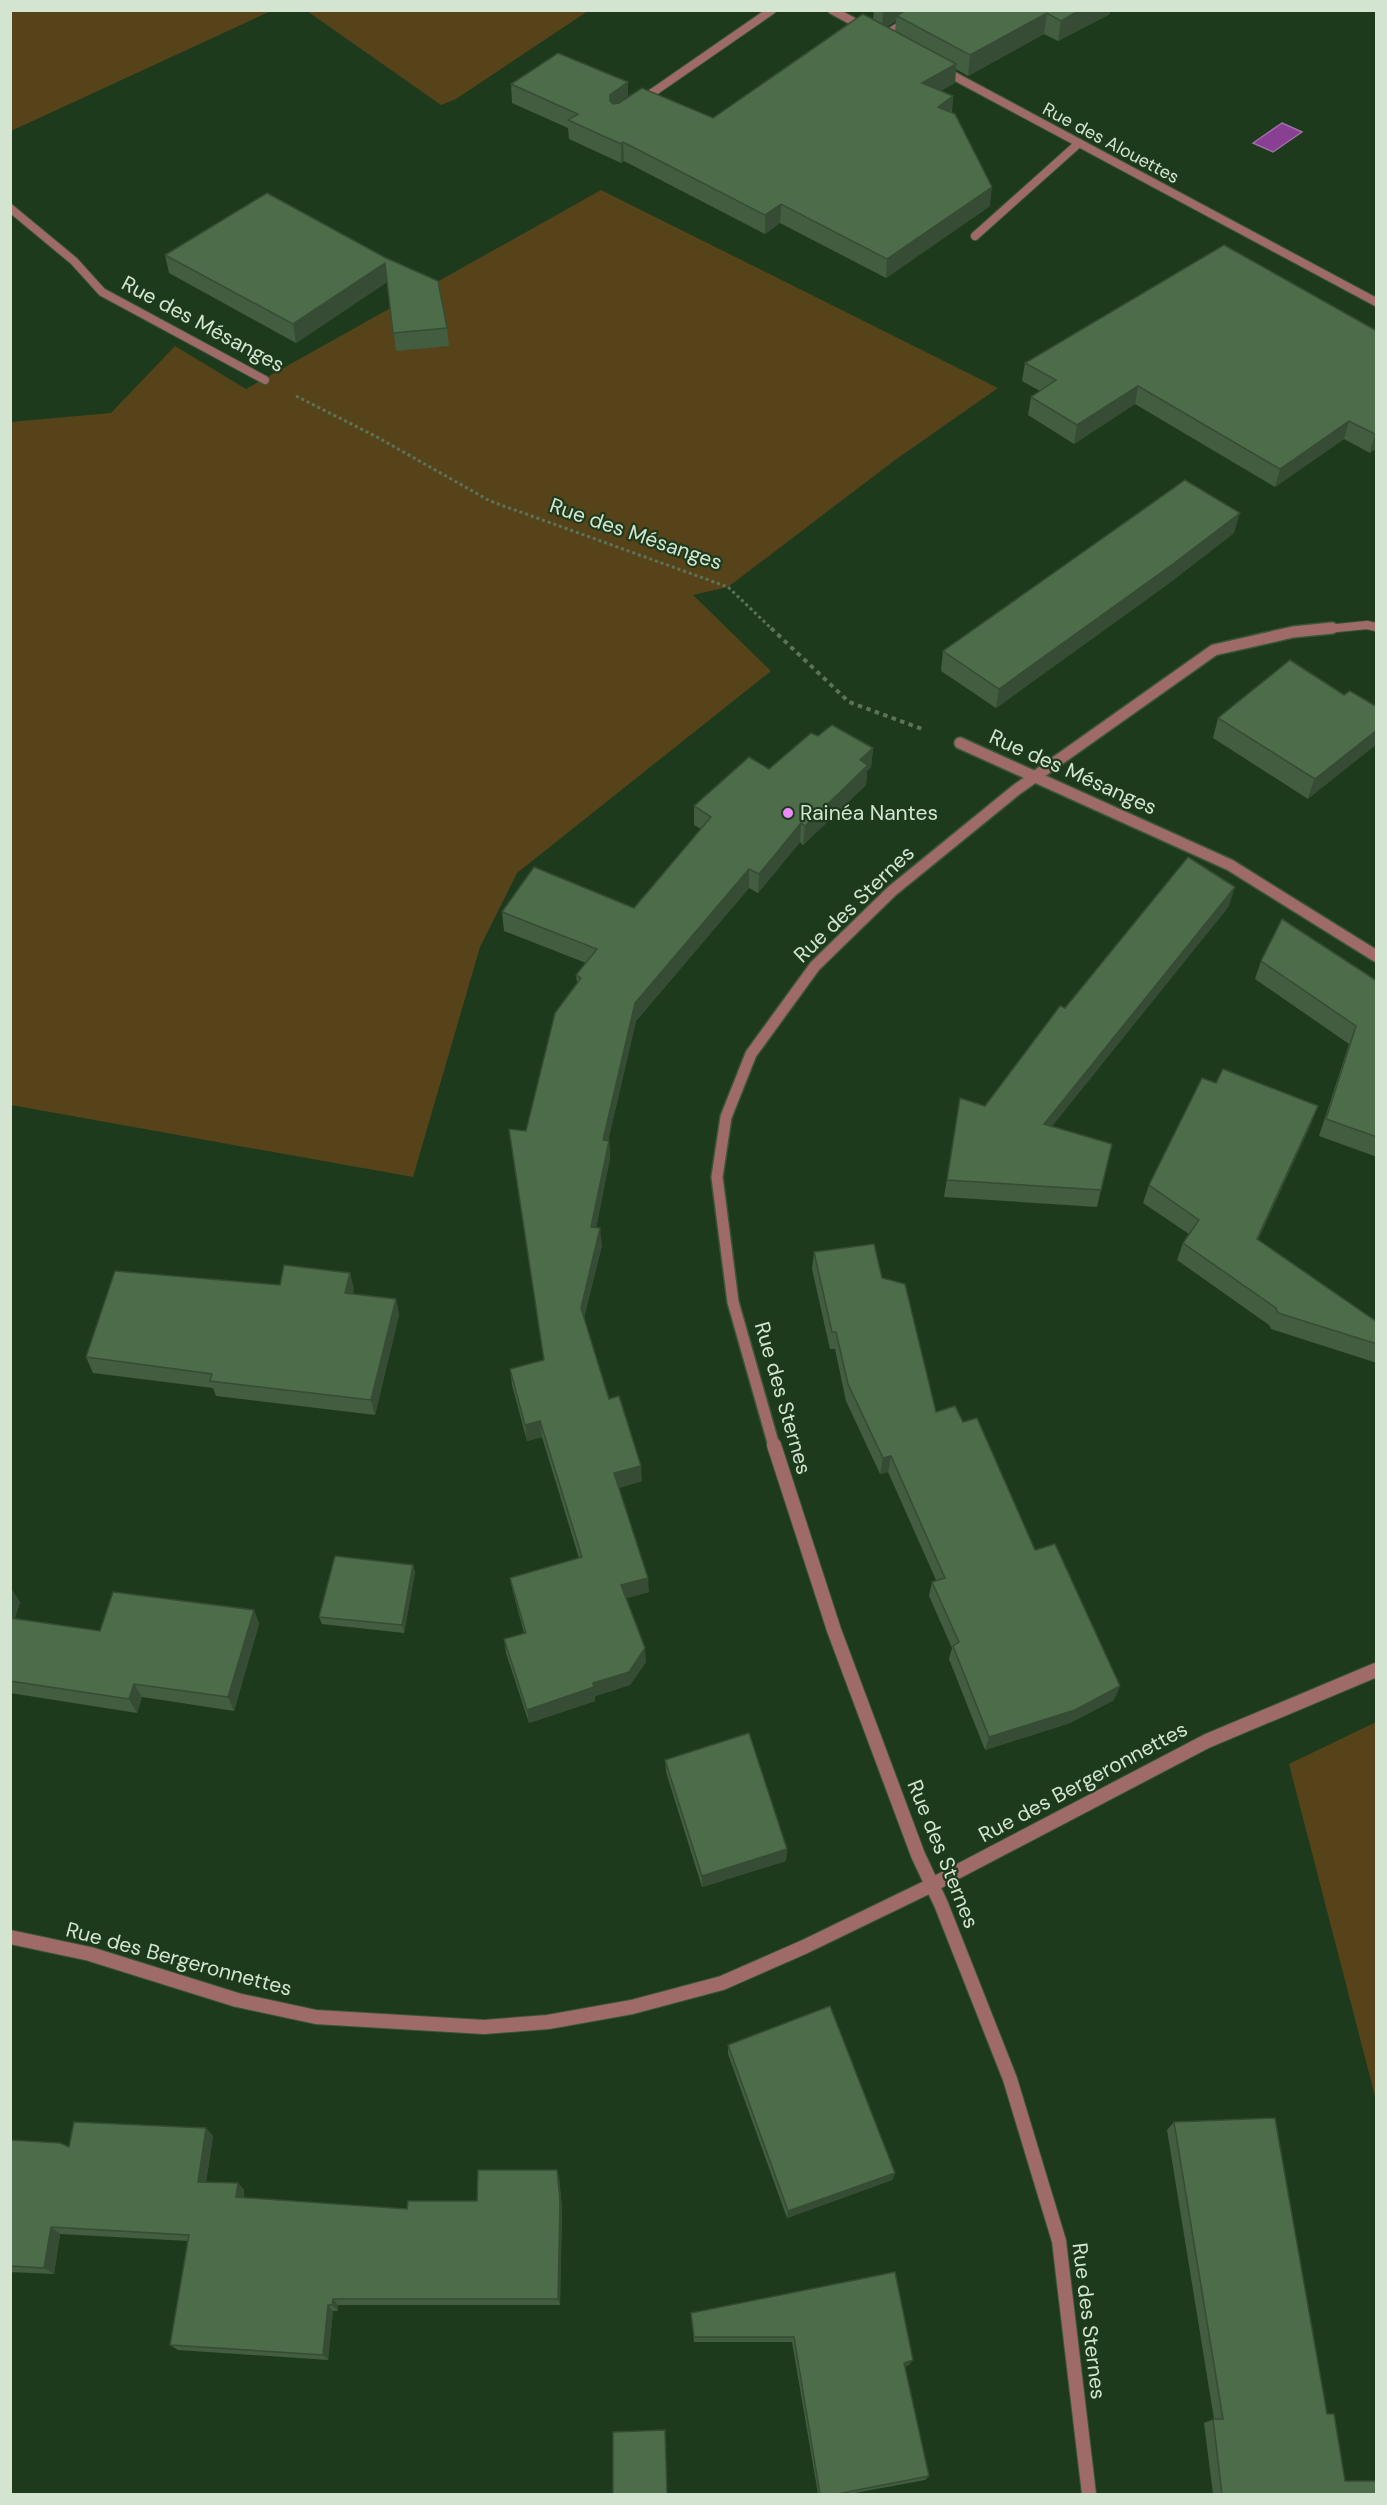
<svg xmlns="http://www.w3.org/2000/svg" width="1387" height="2505" viewBox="0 0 1387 2505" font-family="'DM Sans',sans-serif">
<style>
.green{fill:#574319}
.water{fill:#893f93;stroke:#9f70a6;stroke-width:1.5}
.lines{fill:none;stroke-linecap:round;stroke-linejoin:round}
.lane-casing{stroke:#3a5639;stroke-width:10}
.street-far2-casing{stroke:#3a5639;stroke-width:10}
.street-far1-casing{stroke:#3a5639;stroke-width:14}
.street-casing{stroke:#3a5639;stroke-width:16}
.path-far1{stroke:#5b7459;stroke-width:3;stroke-dasharray:3 3;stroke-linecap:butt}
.path{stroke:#5b7459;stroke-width:4;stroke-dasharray:4.5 4.5;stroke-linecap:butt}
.lane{stroke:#9f6b68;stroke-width:8}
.street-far2{stroke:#9f6b68;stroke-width:8}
.street-far1{stroke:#9f6b68;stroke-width:11}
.street{stroke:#9f6b68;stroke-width:14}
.wall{fill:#425d40;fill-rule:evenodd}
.shaded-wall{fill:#364c34}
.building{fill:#4d6c4a;stroke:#364c34;stroke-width:1.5}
.poi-dot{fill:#ed8cf9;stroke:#1d3b1c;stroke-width:2}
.labels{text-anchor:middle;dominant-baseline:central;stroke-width:4.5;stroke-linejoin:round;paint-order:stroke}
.far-street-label{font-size:18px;fill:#d3e4d1;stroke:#1d3b1c}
.street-label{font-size:21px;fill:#d3e4d1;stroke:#1d3b1c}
.poi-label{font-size:21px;fill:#d3e4d1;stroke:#1d3b1c;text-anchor:start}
</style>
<rect width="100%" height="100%" fill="#1d3b1c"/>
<g class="green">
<polygon points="11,10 271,10 271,11 11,131"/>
<polygon points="307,11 588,11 456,99 441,105"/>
<polygon points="601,190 998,388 895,460 728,587 693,595 771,671 517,873 480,947 413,1177 11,1105 10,422 111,413 175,346 246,389"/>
<polygon points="1376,1722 1376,2100 1289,1764"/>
</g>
<polygon class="water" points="1282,123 1302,132 1273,152 1253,143"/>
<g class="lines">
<defs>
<g id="lane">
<polyline points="639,102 772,10"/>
<polyline points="975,236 1079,143"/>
</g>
<g id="street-far2">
<polyline points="832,10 865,28"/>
<polyline points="882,37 926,10"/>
<polyline points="941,69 1376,302"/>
<polyline points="10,208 74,261 102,292 265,380"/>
<polyline points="1317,630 1367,625 1376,627"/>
</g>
<g id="street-far1">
<polyline points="960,743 1230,865 1376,956"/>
<polyline points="774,1446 733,1302 717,1177 726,1117 751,1054 815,966 892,891 1016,790 1214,650 1293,632 1332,628"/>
</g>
<g id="street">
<polyline points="774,1445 834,1630 918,1855 941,1904 1010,2079 1059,2241 1089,2494"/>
<polyline points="10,1937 90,1954 237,2000 316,2017 484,2027 548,2022 632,2007 722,1983 804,1947 932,1885 1207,1741 1376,1670"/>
</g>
</defs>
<use href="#lane" class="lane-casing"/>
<use href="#street-far2" class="street-far2-casing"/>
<use href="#street-far1" class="street-far1-casing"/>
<use href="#street" class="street-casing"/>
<polyline class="path-far1" points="296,396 377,437 490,501 728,587 773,630"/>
<polyline class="path" points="771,628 849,702 925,730"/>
<use href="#lane" class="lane"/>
<use href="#street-far2" class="street-far2"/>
<use href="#street-far1" class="street-far1"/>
<use href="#street" class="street"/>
</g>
<g class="wall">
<path d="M874,10h236v4l-52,27 -14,-7 -76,42 -12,-7 -1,14 -15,8 13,5 -1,16 38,94 -104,72 -106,-55 -15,11 -141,-73 -3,2 -52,-24 -1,-11 -56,-25 -1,-19 117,-2v15l85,21 160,-98zM896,21l-1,11 -9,-5z"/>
<polygon points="165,255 384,257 447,328 449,346 396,351 387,282 296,343 169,273"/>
<polygon points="1377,331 1377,448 1370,453 1344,439 1275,487 1135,404 1074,444 1028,415 1031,397 1040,391 1022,381 1025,363"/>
<polygon points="1234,533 1168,584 996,708 941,671 943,651"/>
<polygon points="1344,695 1308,799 1213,738 1218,718"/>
<polygon points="818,736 873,748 871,767 867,771 866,785 803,845 800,842 758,893 749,888 636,1021 608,1141 609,1141 610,1158 596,1228 602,1245 584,1318 609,1399 642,1481 619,1488 649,1592 626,1598 646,1662 630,1685 595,1696 595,1701 529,1723 506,1653 504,1639 524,1633 513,1592 510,1578 579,1558 542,1437 527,1441 512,1385 510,1369 544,1360 509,1129 526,1131 577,983 576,975 586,963 504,931 502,912 634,908 701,829 694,825 694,806 769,769"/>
<polygon points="1229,906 1052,1126 1101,1190 1097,1207 944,1197 960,1098 985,1106 1065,1008"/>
<polygon points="1261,961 1377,981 1377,1157 1319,1136 1349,1044 1255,979"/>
<polygon points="1216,1083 1318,1106 1311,1124 1258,1240 1377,1322 1377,1363 1271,1329 1269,1325 1177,1260 1183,1243 1189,1234 1143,1203 1149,1185"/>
<polygon points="814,1252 882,1278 936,1412 963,1422 1035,1550 1114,1700 1070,1723 985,1750 949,1659 952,1648 929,1596 932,1582 936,1580 888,1472 880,1474 846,1401 835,1349 830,1349 812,1269"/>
<polygon points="280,1285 354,1288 353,1294 396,1299 399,1315 375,1415 216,1396 213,1388 93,1373 86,1357"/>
<polygon points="413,1565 415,1572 404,1633 322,1624 319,1617"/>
<polygon points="10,1588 20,1602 15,1618 100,1631 254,1610 259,1624 234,1711 142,1697 137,1713 10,1693"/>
<polygon points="665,1760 787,1849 786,1861 702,1887 666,1772"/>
<polygon points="728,2045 895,2173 892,2180 787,2218 728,2054"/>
<polygon points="1174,2122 1327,2414 1345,2481 1377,2494 1213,2494 1204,2423 1214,2419 1167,2130"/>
<polygon points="206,2128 213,2136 206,2182 238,2183 244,2190 244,2198 407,2209 477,2201 557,2170 559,2178 562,2208 560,2305 338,2305 338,2311 333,2311 328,2360 178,2350 170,2345 188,2241 60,2234 54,2274 10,2272 10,2140 69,2147"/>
<polygon points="895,2272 909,2365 905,2366 929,2476 925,2480 849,2494 818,2494 792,2342 694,2342 691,2313"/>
</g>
<g class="shaded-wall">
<polygon points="883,10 913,10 897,16 896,21 882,30"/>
<polygon points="1080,10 1110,10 1110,14 1058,41 1061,21"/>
<polygon points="1047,13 1044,34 968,76 970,55"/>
<polygon points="956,64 955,83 921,102 922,83"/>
<polygon points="628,82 628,101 610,120 610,95"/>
<polygon points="953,96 951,115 938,107"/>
<polygon points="623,142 624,161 621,163 621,144"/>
<polygon points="992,187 990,206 886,278 887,259"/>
<polygon points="781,204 780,223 765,234 765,215"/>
<polygon points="385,263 387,282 296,343 293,324"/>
<polygon points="1138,386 1135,404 1074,444 1077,425"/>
<polygon points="1349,421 1344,439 1275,487 1280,469"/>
<polygon points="1375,434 1377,434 1377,448 1370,453"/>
<polygon points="1240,513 1234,533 1168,584 996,708 999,689"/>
<polygon points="1377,730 1377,744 1308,799 1315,779"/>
<polygon points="873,748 871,767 867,771 866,785 803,845 805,826 860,760"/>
<polygon points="801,823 800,842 758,893 759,874"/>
<polygon points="749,869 749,888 636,1021 604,1158 603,1140 635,1003"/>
<polygon points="1235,887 1229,906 1040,1141 1044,1124"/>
<polygon points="1318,1106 1311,1124 1250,1256 1257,1239"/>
<polygon points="609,1141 610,1158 593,1244 591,1227"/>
<polygon points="600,1228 602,1245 582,1325 581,1308"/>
<polygon points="350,1273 354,1288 349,1309 345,1293"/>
<polygon points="396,1299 399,1315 375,1415 371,1400"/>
<polygon points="540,1421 542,1437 527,1441 525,1425"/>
<polygon points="891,1456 888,1472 880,1474 883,1458"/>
<polygon points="641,1466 642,1481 615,1489 614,1473"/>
<polygon points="413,1565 415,1572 404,1633 402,1625"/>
<polygon points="648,1578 649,1592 621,1600 621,1585"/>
<polygon points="11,1588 20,1602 11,1631 10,1629"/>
<polygon points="254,1610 259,1624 234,1711 228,1697"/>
<polygon points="645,1648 646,1662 630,1685 595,1696 595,1701 529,1723 527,1710 593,1683"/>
<polygon points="134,1684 142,1697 137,1713 129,1699"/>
<polygon points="1120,1686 1114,1700 1070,1723 985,1750 989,1737"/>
<polygon points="787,1849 786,1861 702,1887 702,1876"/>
<polygon points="206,2128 213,2136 205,2189 198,2182"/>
<polygon points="557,2170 559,2178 562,2208 560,2305 558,2299"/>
<polygon points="895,2173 892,2180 787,2218 788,2211"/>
<polygon points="238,2183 244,2190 243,2204 236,2197"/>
<polygon points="51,2227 60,2234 54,2274 44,2268"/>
<polygon points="333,2299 338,2305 338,2311 332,2305"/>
<polygon points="328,2305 333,2311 328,2360 323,2355"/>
<polygon points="913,2360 909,2365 901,2368 904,2363"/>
</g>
<g class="building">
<polygon points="906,10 1080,10 1061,21 1047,13 970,55 897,16"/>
<polygon points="863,14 956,64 922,83 953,96 938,107 955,114 992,187 887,259 781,204 765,215 623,142 621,144 568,120 578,114 511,84 558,53 628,82 610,95 610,101 613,104 619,103 642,88 713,118"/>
<polygon points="267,193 384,257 438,281 447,328 393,333 385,263 293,324 165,255"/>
<polygon points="1224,245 1377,331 1377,434 1375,434 1349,421 1280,469 1138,386 1077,425 1031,397 1056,380 1025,363"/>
<polygon points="1185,480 1240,513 1173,564 999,689 943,651"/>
<polygon points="1290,660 1344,695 1350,691 1377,707 1377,730 1315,779 1218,718"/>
<polygon points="832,725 873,748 860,760 868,765 805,826 801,823 759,874 749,869 635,1003 603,1140 609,1141 591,1227 600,1228 581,1308 609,1399 619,1396 641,1466 614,1473 648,1578 621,1585 645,1648 629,1672 593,1683 594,1687 527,1710 504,1639 526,1633 510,1578 582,1557 540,1421 525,1425 510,1369 544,1360 509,1129 526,1131 555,1013 581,978 576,975 597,949 502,912 534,867 634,908 711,817 694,806 749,757 769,769 811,733 818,736"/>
<polygon points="1188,857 1235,887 1044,1124 1112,1144 1101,1190 947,1180 960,1098 985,1106 1060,1006 1065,1008"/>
<polygon points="1282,919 1377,981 1377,1137 1326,1119 1356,1026 1261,961"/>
<polygon points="1223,1069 1318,1106 1257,1239 1377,1322 1377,1344 1278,1313 1276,1308 1183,1243 1199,1220 1149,1185 1202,1078 1216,1083"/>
<polygon points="874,1244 882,1278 905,1284 936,1412 955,1406 963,1422 977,1418 1035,1550 1055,1544 1120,1686 1075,1710 989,1737 953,1646 959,1642 932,1582 945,1578 891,1456 883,1458 848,1384 836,1332 832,1332 814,1252"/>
<polygon points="284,1265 350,1273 345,1293 396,1299 371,1400 210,1381 212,1374 86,1357 115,1271 280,1285"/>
<polygon points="335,1556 413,1565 402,1625 319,1617"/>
<polygon points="113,1592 254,1610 228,1697 134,1684 129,1699 10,1681 10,1618 100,1631"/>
<polygon points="749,1733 787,1849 702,1876 665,1760"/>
<polygon points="830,2006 895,2173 788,2211 728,2045"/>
<polygon points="1275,2118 1327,2414 1334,2414 1345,2481 1377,2481 1377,2494 1222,2494 1213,2419 1223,2419 1174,2122"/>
<polygon points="74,2122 206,2128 198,2182 238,2183 236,2197 407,2209 408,2201 477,2201 478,2170 557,2170 560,2201 558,2299 333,2299 332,2305 328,2305 323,2355 170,2345 189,2235 51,2227 44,2268 10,2266 10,2140 60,2143 69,2147"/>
<polygon points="895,2272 913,2360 904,2363 929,2476 837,2494 820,2494 794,2337 694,2337 691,2313"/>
<polygon points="665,2430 667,2494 613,2494 613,2432"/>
</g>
<circle class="poi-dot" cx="788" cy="813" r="6"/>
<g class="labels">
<g class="far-street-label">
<text transform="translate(1111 143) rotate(28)">Rue des Alouettes</text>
</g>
<g class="street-label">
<text transform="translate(203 324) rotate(28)">Rue des Mésanges</text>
<text transform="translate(636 534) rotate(19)">Rue des Mésanges</text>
<text transform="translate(1073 772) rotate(24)">Rue des Mésanges</text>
<text transform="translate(854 904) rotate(-44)">Rue des Sternes</text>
<text transform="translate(783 1398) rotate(74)">Rue des Sternes</text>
<text transform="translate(1083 1782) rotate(-28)">Rue des Bergeronnettes</text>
<text transform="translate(943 1854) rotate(68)">Rue des Sternes</text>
<text transform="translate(179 1959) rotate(15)">Rue des Bergeronnettes</text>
<text transform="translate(1089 2321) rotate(83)">Rue des Sternes</text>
</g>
<g class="poi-label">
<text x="800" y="813">Rainéa Nantes</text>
</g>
</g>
<rect width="1387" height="2505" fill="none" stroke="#d3e4d1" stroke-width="24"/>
</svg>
